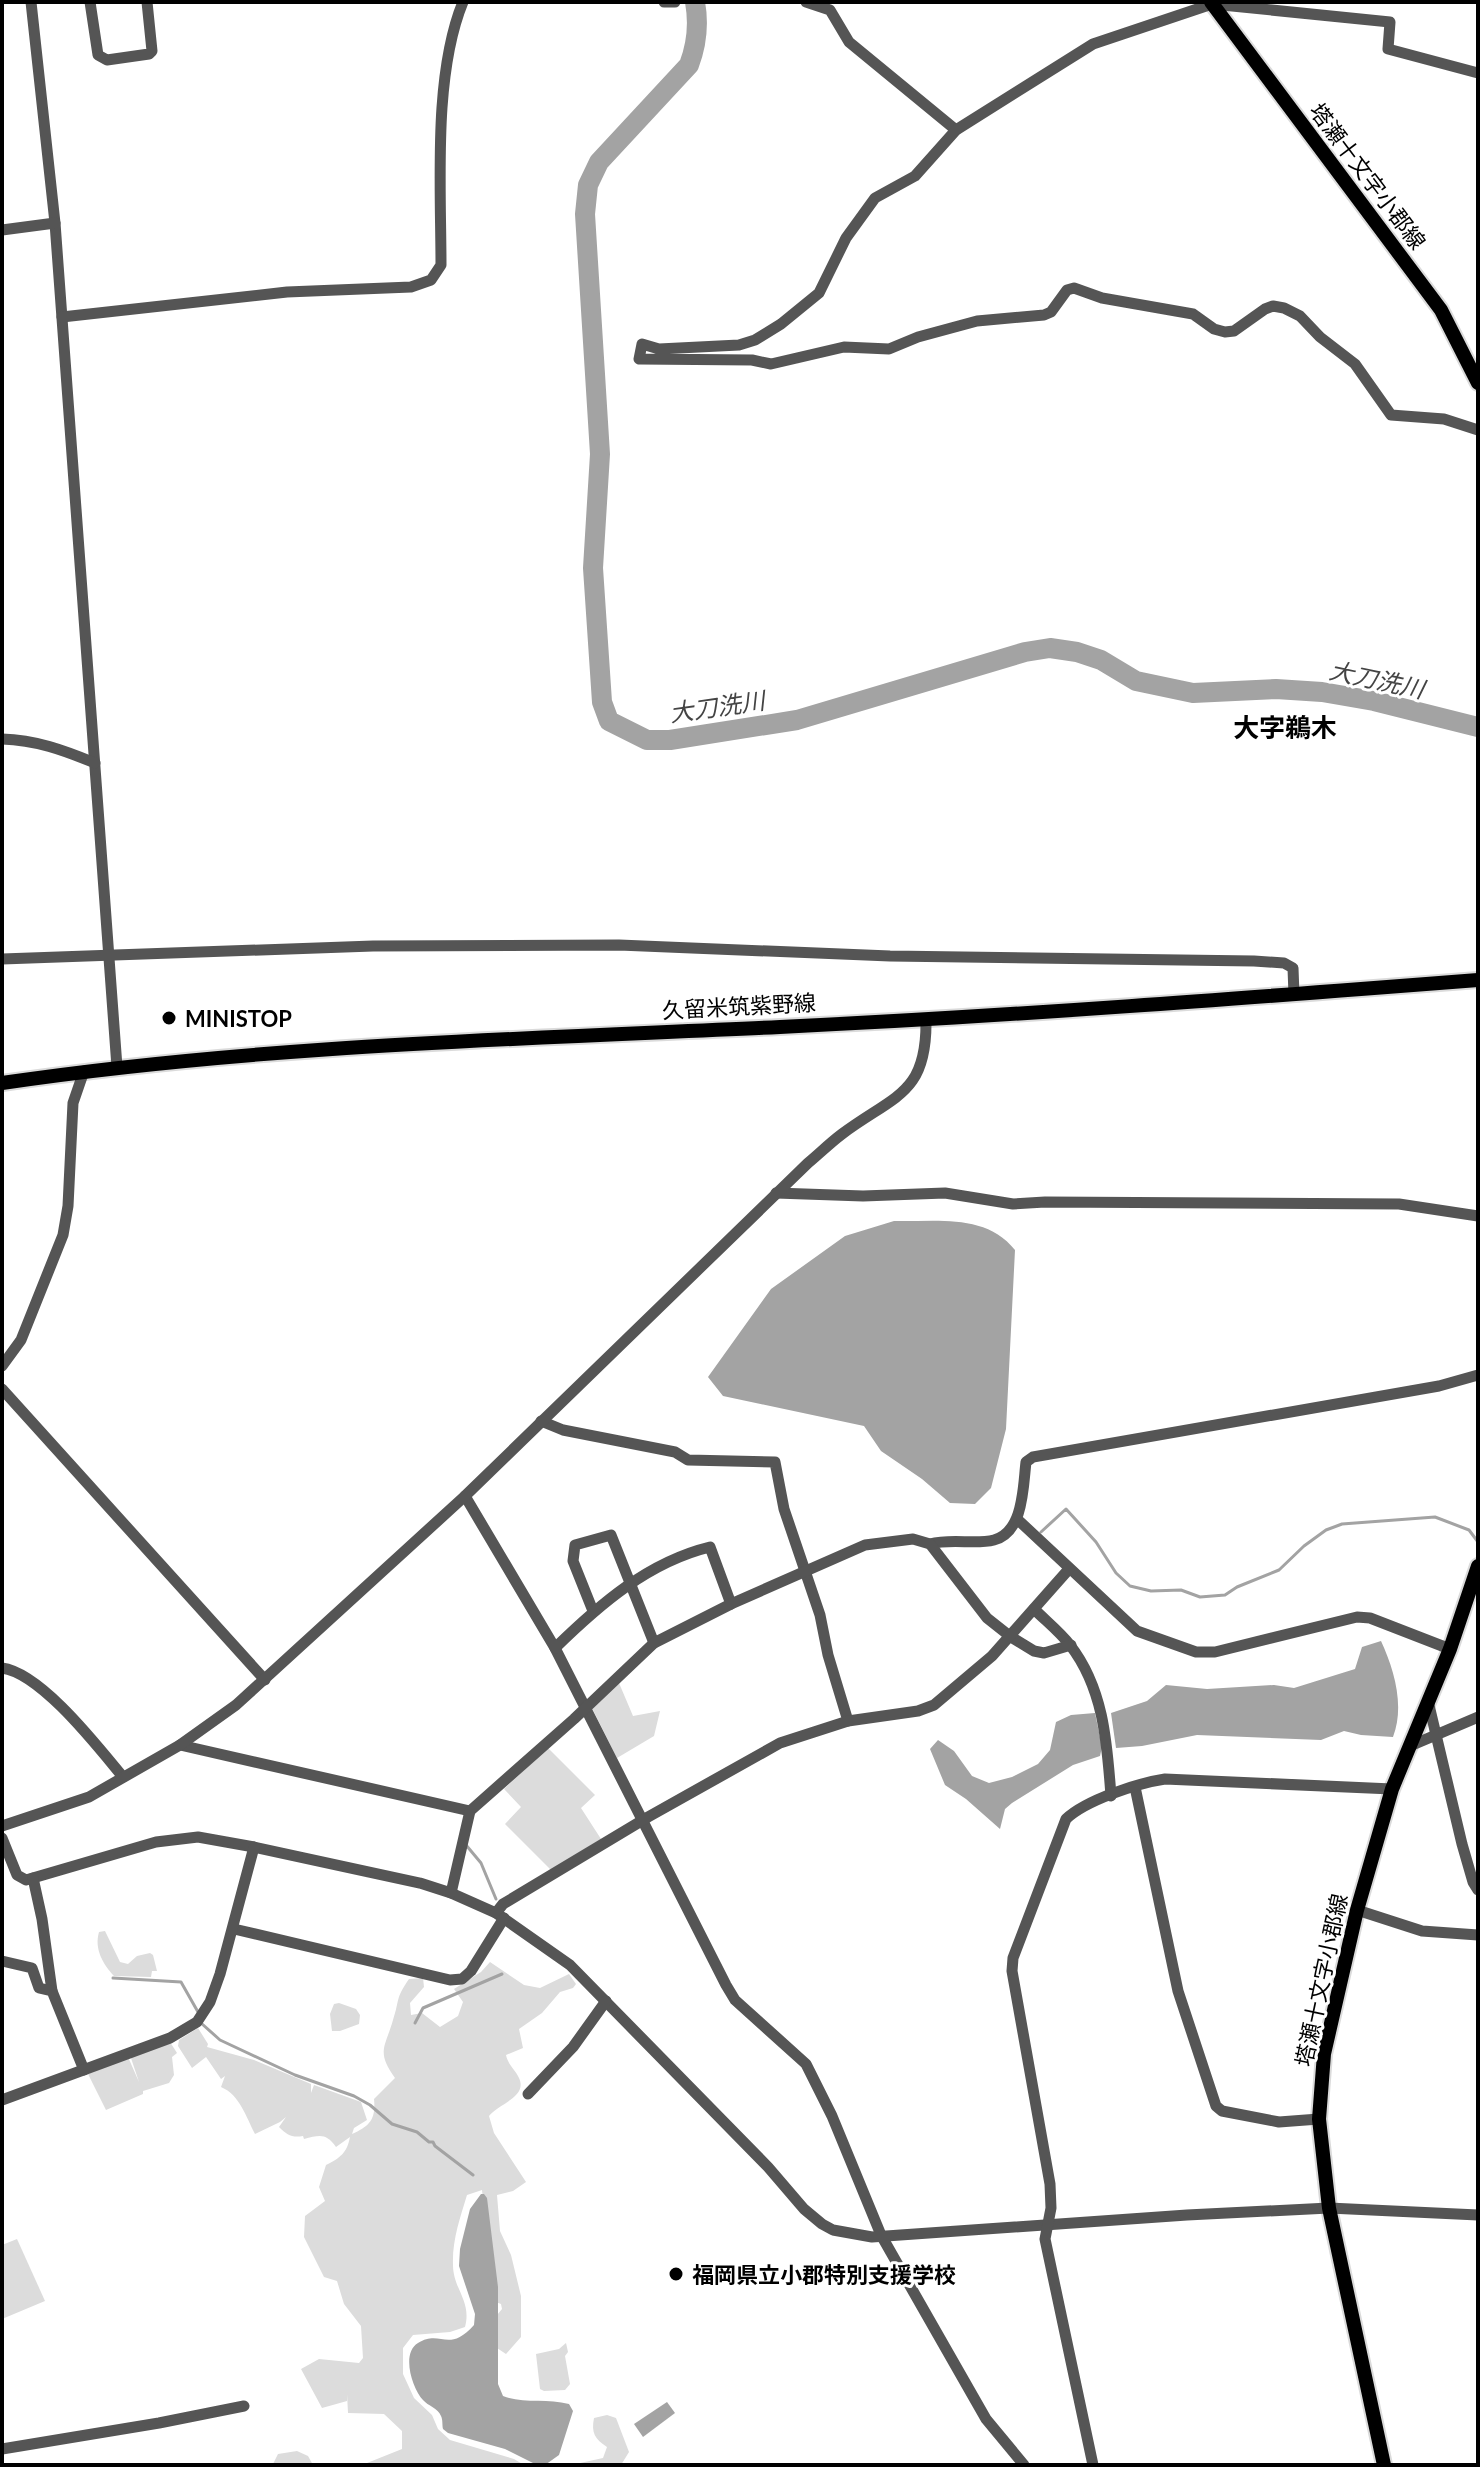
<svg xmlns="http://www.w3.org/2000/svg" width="1480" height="2467" viewBox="0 0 1480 2467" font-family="Lato,'Noto Sans JP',sans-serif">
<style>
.green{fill:#dcdcdc}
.water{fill:#a3a3a3}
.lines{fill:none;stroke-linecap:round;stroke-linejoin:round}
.stream{stroke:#a3a3a3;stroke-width:3}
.river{stroke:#a3a3a3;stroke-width:20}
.major-casing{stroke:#dbdbdb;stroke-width:18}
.minor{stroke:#555;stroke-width:11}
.major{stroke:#000;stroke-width:14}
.poi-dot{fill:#000;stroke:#fff;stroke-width:3}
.labels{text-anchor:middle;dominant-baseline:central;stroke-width:6;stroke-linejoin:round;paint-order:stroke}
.street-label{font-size:22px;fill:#000;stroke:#fff}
.poi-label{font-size:22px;font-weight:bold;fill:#000;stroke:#fff;text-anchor:start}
.water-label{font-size:24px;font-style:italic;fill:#444;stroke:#fff}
.quarter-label{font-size:26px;font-weight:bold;fill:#000;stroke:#fff}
</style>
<rect width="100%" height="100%" fill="#fff"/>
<g class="green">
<polygon points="619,1683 633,1716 660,1711 654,1736 617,1758 592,1708"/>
<polygon points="548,1748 595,1795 581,1808 601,1839 551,1870 505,1824 521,1807 504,1789"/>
<path d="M105,1931l15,31 8,2 9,-8 13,-3 3,2 4,16h-5l-1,6 -37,-1c-11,-12 -20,-27 -15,-44z"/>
<path d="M490,1962l34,23 16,3 29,-14 7,10 -3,4 -13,4 -18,21 -23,16 4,19 -17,7c2,10 9,14 13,23 9,19 -21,26 -30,38l5,17 32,49 -13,9 -16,4 3,36 11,24 10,41v41l-15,17 -15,-10 2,-24 9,-11 -1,-5 -8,-3 -11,-111 -15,5c-7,23 -15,46 -14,70 0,24 19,36 12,62l-15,5 -37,3 -10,13v26l11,24 18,17 6,14 12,11 64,19 10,6h-162l40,-16v-18l-18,-17 -36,-1 -1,-19v7l-25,7 -21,-39 18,-10 40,4 4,-5 -2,-32 -17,-22 -7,-23 -13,-4 -20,-40 1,-21 20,-15 -6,-14 7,-22c14,-7 21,-12 24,-28l-14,10c-10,-14 -16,-12 -32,-8l-1,-3c-11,2 -16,-1 -24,-9l7,-10 -6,5 -25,12c-9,-17 -15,-39 -34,-47l4,-11 -4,3 -15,-22 -14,11 -14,-22 1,-6 19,-12 10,16 -1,3 47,13 57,24v9l3,-8 47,17 6,18 -13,8 -2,6c18,-8 24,-15 22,-35l21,-21c-19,-27 -10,-30 -2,-58 7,-21 2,-21 16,-41l14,-1 1,9 -14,16 1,12 11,-2 18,14 18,-11 5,-14 -9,-13 27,-17z"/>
<polygon points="339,2003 356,2009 360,2015 359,2024 340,2031 332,2031 330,2014 334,2004"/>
<polygon points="170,2042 177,2053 172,2057 174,2075 169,2083 143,2091 143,2094 106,2110 88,2074 128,2057 139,2082 130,2055"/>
<polygon points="17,2239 45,2301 2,2319 2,2245"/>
<polygon points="566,2343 568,2352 565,2356 570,2384 565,2390 544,2391 540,2389 536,2354 559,2349"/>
<path d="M607,2415l9,3 13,34 -8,13h-50l32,-7 4,-11c-12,-8 -16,-14 -13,-29z"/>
<polygon points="297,2451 308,2456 313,2465 273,2464 278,2454"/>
</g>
<g class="water">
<path d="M894,1221c42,1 92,-8 121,29l-9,179 -15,59 -16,16 -25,-1 -28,-24 -41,-28 -17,-25 -141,-30 -15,-19 63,-88 74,-53z"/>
<path d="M1381,1641c13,28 24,65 12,96l-32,-2 -17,-4 -23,9 -124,-5 -55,11 -26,2 -5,-35 36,-12 19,-16 41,4 67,-4 20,3 61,-19 7,-22z"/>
<polygon points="1095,1713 1102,1747 1100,1756 1073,1765 1012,1803 1005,1809 1000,1829 966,1799 945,1785 930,1749 938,1740 954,1751 972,1776 989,1783 1012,1777 1038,1764 1050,1750 1056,1722 1071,1715"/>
<path d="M481,2194h3l3,4 11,89v97l5,12c20,8 44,2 66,8l4,7 -14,44 -14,10h-8l-32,-16 -57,-16 -5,-4c-1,-4 0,-9 -2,-13 -3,-8 -13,-10 -18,-16 -11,-12 -22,-47 -5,-57 23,-14 30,11 56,-18l1,-11 -16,-48 1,-17 10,-40z"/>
<polygon points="667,2402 675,2413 643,2437 634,2424"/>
</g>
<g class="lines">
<g class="stream">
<polyline points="1041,1532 1066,1509 1096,1542 1116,1573 1130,1586 1151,1591 1181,1590 1200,1597 1225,1595 1237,1587 1279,1570 1304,1546 1326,1530 1342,1524 1435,1517 1469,1530 1478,1542"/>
<polyline points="466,1845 481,1863 496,1899"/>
<polyline points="113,1978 181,1982 198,2012"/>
<polyline points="201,2023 220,2040 295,2075 354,2096 370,2105 392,2124 417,2132 429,2142 433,2142 435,2146 473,2175"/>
<polyline points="415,2023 423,2008 502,1974"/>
</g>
<path class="river" d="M695,2c4,22 2,42 -6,63l-90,97 -11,23 -3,29 15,240 -7,114 9,134 7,19 38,19h23l127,-20 228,-68 25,-4 27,4 24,8 35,21 57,12 83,-4 46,3 52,9 104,26"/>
<defs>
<g id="major">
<polyline points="1211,2 1441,310 1478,383"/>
<path d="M2,1083c258,-38 519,-44 778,-56 233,-11 466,-29 698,-47"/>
<polyline points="1384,2465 1329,2208 1319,2119 1324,2054 1357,1910 1392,1789 1450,1649 1478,1566"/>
</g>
</defs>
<use href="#major" class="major-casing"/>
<g class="minor">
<polyline points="31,2 55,223 117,1067"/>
<polyline points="90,2 98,55 107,60 149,54 152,51 147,2"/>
<polyline points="664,2 675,2"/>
<polyline points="806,2 830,10 849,42 956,130"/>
<polyline points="1478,73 1388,49 1390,22 1212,4 1093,44 956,130 915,176 875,198 846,238 819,293 781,324 755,340 739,345 659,349 642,344 639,359 752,360 771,364 844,347 889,349 918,337 977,321 1044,315 1051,312 1067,290 1074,288 1102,298 1193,314 1214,329 1225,332 1234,331 1265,309 1273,306 1284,308 1300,316 1320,337 1355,364 1391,415 1444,419 1478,430"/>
<polyline points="2,230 55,223"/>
<path d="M62,317l225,-25 124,-5 20,-7 10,-15c0,-79 -8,-190 22,-263"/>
<path d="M2,739c34,1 61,11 93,24"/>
<polyline points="2,959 373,946 619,945 890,956 1254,961 1284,963 1293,968 1294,995"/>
<polyline points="776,1193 863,1196 945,1193 1013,1204 1045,1202 1399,1204 1478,1216"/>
<polyline points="2,1366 21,1340 63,1235 68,1206 73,1103 84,1071"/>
<polyline points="2,1389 265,1680"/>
<polyline points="541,1421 563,1430 675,1452 688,1460 775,1462 784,1509 820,1615 828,1655 848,1721"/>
<polyline points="465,1496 555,1648 726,1985 735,2000 806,2064 832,2116 881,2235 986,2419 1024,2465"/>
<polyline points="1017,1519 1137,1631 1196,1652 1215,1652 1357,1617 1370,1618 1450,1649"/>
<path d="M930,1544c22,-6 45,1 64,-4 30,-8 29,-54 32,-78l7,-5 406,-71 39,-11"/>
<path d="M1034,1609c12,12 26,23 36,36 34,44 37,98 41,151"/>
<polyline points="593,1611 573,1561 575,1545 611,1535 654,1643"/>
<path d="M555,1648c44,-43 93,-86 155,-101l21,57"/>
<path d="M2,1668c39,5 96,79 121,109"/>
<polyline points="1428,1701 1462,1844 1473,1882 1478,1890"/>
<polyline points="180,1745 470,1811"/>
<polyline points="1410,1746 1478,1717"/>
<polyline points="1135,1787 1178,1991 1216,2106 1222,2111 1279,2122 1319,2119"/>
<path d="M2,1826l87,-29 91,-52 56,-40 229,-209 343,-333c12,-10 22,-20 34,-29 52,-39 85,-39 84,-114"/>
<polyline points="2,1838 17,1875 26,1880 156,1842 198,1837 254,1847 420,1883 451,1893 496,1913 570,1965 768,2167 804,2209 822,2224 833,2230 872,2237 1187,2215 1329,2208 1478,2215"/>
<polyline points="33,1878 42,1919 52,1991"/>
<polyline points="451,1893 470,1811 574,1719 654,1643 731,1604 865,1545 913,1539 930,1544 987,1618 1011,1637 1034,1651 1044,1653 1071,1645"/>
<polyline points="1357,1910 1422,1931 1478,1935"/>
<polyline points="496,1913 503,1904 648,1817 780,1743 848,1721 918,1711 934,1705 992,1656 1069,1569"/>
<polyline points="234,1929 450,1980 462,1979 471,1971 504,1918"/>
<polyline points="2,1961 32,1968 39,1988 52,1991 84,2070"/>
<polyline points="528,2094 573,2047 606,2001"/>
<polyline points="2,2100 170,2038 197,2022 210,2002 220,1974 254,1847"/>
<polyline points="2,2449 159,2423 244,2406"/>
<path d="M1093,2465l-48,-226 6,-31 -1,-24 -38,-213 1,-13 53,-139c20,-19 72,-36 99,-40l227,10"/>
</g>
<use href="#major" class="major"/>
</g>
<g class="poi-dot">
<circle cx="169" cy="1018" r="8"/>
<circle cx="676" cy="2274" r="8"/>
</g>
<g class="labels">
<g class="street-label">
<text transform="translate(1368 176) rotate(53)">塔瀬十文字小郡線</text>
<text transform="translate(739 1006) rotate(-3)">久留米筑紫野線</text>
<text transform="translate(1321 1980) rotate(-78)">塔瀬十文字小郡線</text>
</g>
<g class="poi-label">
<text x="185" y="1018">MINISTOP</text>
<text x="692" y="2274">福岡県立小郡特別支援学校</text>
</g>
<g class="water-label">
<text transform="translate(1377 679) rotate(12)">大刀洗川</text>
<text transform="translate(717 706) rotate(-8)">大刀洗川</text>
</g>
<g class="quarter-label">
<text x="1285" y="727">大字鵜木</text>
</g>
</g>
<rect width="1480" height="2467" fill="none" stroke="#000000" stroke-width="8"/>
</svg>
